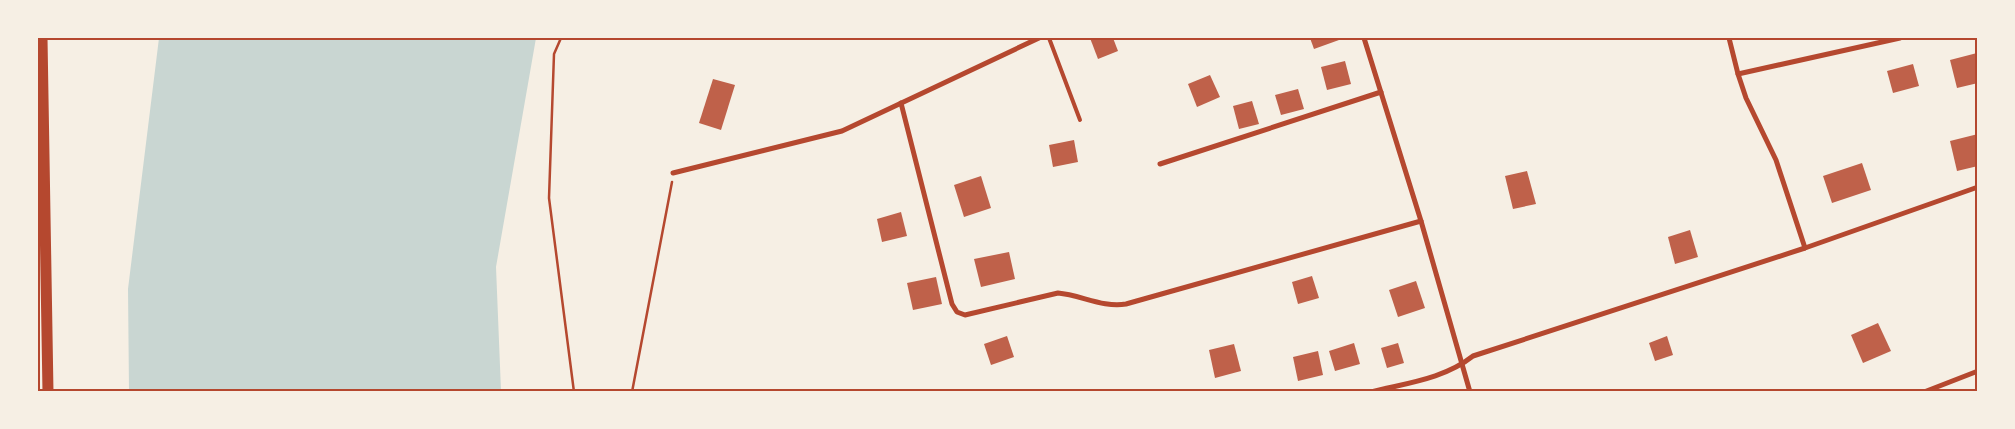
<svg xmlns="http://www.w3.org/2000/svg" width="2015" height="429" viewBox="0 0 2015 429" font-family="'Crimson Pro',serif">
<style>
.water{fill:#c9d6d2}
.building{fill:#bf614a}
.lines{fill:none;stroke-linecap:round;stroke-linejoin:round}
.path{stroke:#b5482f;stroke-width:2.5}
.service{stroke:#b5482f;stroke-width:4}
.minor{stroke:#b5482f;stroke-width:5}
.primary{stroke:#b5482f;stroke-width:11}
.neatline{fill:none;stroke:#b5482f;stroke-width:2}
</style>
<rect width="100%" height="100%" fill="#f6efe4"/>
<polygon class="water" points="159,38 536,38 496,267 501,391 129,391 128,289"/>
<g class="building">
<polygon points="1090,38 1113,38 1118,51 1098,59"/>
<polygon points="1310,38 1338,38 1339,40 1314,49"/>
<polygon points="1977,53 1978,83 1957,88 1950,60"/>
<polygon points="1345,61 1351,84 1327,90 1321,67"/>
<polygon points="1913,64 1919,86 1893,93 1887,71"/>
<polygon points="1210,75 1220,97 1197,107 1188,84"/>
<polygon points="713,79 735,85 721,130 699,123"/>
<polygon points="1298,89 1304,109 1281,115 1275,95"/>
<polygon points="1252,101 1259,124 1239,129 1233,106"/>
<polygon points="1978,134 1978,166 1957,171 1950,141"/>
<polygon points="1074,140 1078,162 1053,167 1049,145"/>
<polygon points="1862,163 1871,190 1832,203 1823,176"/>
<polygon points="1527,171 1536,204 1513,209 1505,176"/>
<polygon points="981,176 991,208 964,217 954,185"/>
<polygon points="901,212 907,236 882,242 877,219"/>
<polygon points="1690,230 1698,257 1675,264 1668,237"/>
<polygon points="1009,252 1015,279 981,287 974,259"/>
<polygon points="1312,276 1319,298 1298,304 1292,282"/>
<polygon points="936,277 942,304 913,310 907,283"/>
<polygon points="1416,281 1425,308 1398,317 1389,290"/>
<polygon points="1878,323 1891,351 1863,363 1851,335"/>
<polygon points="1007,336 1014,357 991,365 984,344"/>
<polygon points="1667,336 1673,355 1655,361 1649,343"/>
<polygon points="1354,343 1360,364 1335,371 1329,351"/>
<polygon points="1398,343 1404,363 1387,368 1381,348"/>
<polygon points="1234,344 1241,371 1215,378 1209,350"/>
<polygon points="1318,351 1323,375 1298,381 1293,357"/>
</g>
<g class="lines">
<g class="path">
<polyline points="561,38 554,54 549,198 574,392"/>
<polyline points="632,392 672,182"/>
</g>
<polyline class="service" points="1049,38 1080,120"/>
<g class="minor">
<polyline points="1364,38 1421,221 1470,392"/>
<polyline points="1729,38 1738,74 1746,98 1776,160 1805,248"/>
<polyline points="1738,74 1900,38"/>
<path d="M901,103l51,201 5,8 8,3 93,-22c23,2 45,15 68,11l295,-83"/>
<polyline points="1160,164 1381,92"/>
<polyline points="673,173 842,131 1039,38"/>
<path d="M1371,392c35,-9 73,-13 102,-36l332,-108 173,-61"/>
<polyline points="1924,392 1978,371"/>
</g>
<polyline class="primary" points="42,38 48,392"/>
</g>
<rect width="2015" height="429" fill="none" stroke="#f6efe4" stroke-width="78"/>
<rect x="39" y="39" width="1937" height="351" class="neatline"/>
</svg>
